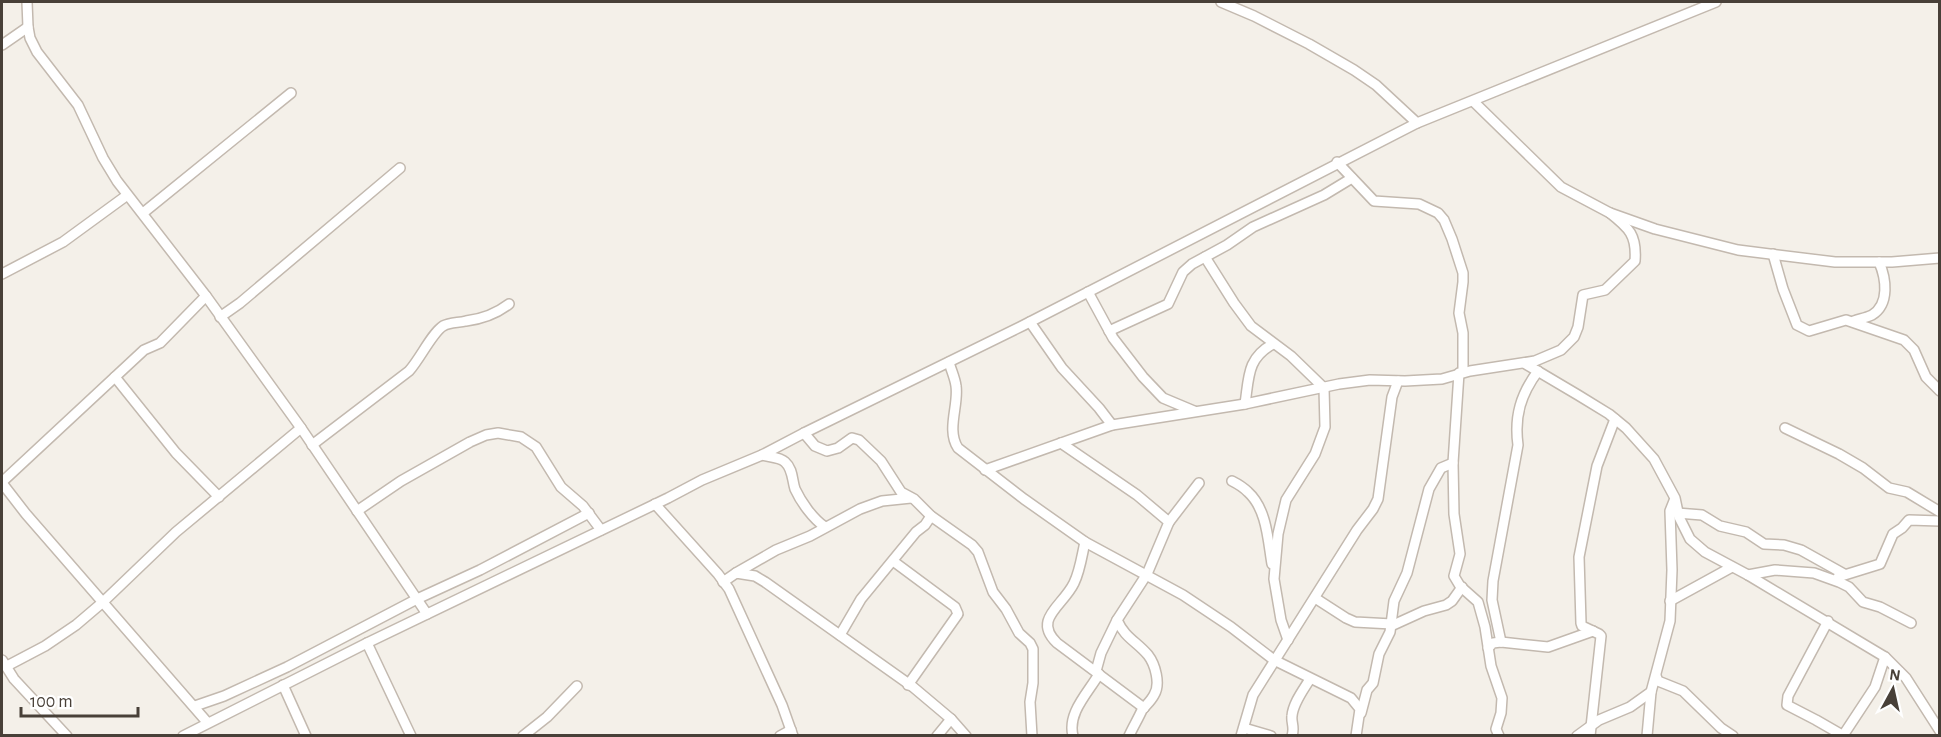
<svg xmlns="http://www.w3.org/2000/svg" width="1941" height="737" viewBox="0 0 1941 737" font-family="'Alegreya Sans',sans-serif">
<style>
.lines{fill:none;stroke-linecap:round;stroke-linejoin:round}
.minor-casing{stroke:#c3b9af;stroke-width:12}
.minor{stroke:#fff;stroke-width:9}
</style>
<rect width="100%" height="100%" fill="#f4f0e9"/>
<g class="lines">
<defs>
<g id="minor">
<polyline points="27,2 28,27 30,38 37,52 78,105 103,158 117,181 206,296 301,428 427,614"/>
<polyline points="1221,2 1254,16 1309,44 1354,70 1376,85 1417,123"/>
<polyline points="2,45 28,27"/>
<polyline points="1474,102 1561,187 1610,213 1655,229 1738,250 1835,262 1892,262 1940,258"/>
<polyline points="1337,162 1374,201 1419,204 1438,213 1444,220 1452,239 1463,273 1463,282 1459,313 1463,333 1463,372"/>
<polyline points="143,213 291,93"/>
<polyline points="1773,254 1783,289 1797,325 1809,331 1846,320 1904,340 1914,350 1926,377 1940,391"/>
<polyline points="1205,257 1234,303 1251,326 1291,356 1324,388 1325,427 1315,454 1286,500 1278,534 1274,579 1281,620 1288,640"/>
<polyline points="2,274 63,242 126,196"/>
<polyline points="1088,292 1113,338 1143,377 1163,398 1194,411"/>
<polyline points="220,317 240,303 400,168"/>
<path d="M1854,321c5,-2 12,-3 18,-6 18,-11 14,-37 7,-53"/>
<polyline points="1030,322 1062,368 1099,408 1112,425"/>
<polyline points="1109,331 1168,304 1183,272 1192,264 1227,245 1253,227 1324,195 1352,178"/>
<path d="M949,362c2,8 6,16 7,24 3,19 -10,44 2,62l66,51 61,43 98,53 48,32 43,33 77,38 9,11 -4,27"/>
<polyline points="1524,363 1578,395 1609,414 1626,428 1654,459 1675,498 1679,517 1690,539 1705,552 1748,575 1885,657 1906,678 1940,731"/>
<polyline points="1459,373 1453,463 1454,514 1460,554 1454,576 1460,586 1478,602 1485,627 1491,666 1502,698 1501,713 1496,729 1499,736"/>
<polyline points="115,377 176,453 219,497"/>
<path d="M1245,404c4,-27 2,-46 28,-60"/>
<polyline points="1785,428 1839,454 1863,468 1889,488 1907,492 1940,512"/>
<polyline points="804,433 815,446 827,451 838,448 852,438 859,440 881,461 901,492 914,499 931,516 972,545 978,552 993,592 1006,609 1019,633 1030,643 1033,649 1033,683 1030,702 1032,736"/>
<path d="M1061,443l76,52 32,27 -22,52 -30,46c8,18 19,21 31,35 7,9 13,29 6,40 -3,6 -8,10 -12,15 -4,9 -9,17 -13,26"/>
<path d="M312,445l97,-74c11,-12 23,-38 34,-45 7,-4 15,-3 23,-5 16,-2 30,-7 43,-17"/>
<path d="M762,455c7,2 18,2 23,7 8,7 7,18 10,27 6,13 18,30 30,38"/>
<path d="M985,470l127,-45 133,-21 94,-20 31,-4 35,1 37,-2 28,-8 65,-10 26,-11 13,-13 4,-10 5,-32 22,-5 30,-29c2,-26 -6,-33 -25,-48"/>
<path d="M1232,481c6,3 12,7 16,11 19,17 20,49 24,72"/>
<polyline points="2,482 144,350 160,343 206,296"/>
<polyline points="2,483 26,514 207,722"/>
<polyline points="655,504 718,574 729,589 782,705 793,736"/>
<polyline points="357,511 401,481 470,442 486,435 498,433 521,437 536,447 561,487 583,506 601,530"/>
<polyline points="1677,513 1702,515 1720,526 1746,532 1764,544 1784,545 1801,550 1844,574"/>
<polyline points="1169,522 1199,483"/>
<path d="M1085,542c-3,13 -5,29 -11,41 -11,23 -42,36 -17,60l87,65"/>
<polyline points="893,561 955,607 958,614 908,685"/>
<polyline points="736,573 776,550 810,536 860,509 882,501 911,498"/>
<polyline points="1748,575 1775,570 1814,573 1839,582 1849,587 1863,602 1880,607 1911,623"/>
<polyline points="1838,577 1880,564 1893,534 1902,528 1909,520 1940,521"/>
<polyline points="723,582 736,573 755,576 765,582 913,687 951,719 966,736"/>
<polyline points="1315,598 1346,618 1355,622 1392,624"/>
<polyline points="1670,601 1732,567"/>
<polyline points="1828,621 1788,696 1787,705 1816,720 1842,735 1844,734 1875,687 1885,657"/>
<polyline points="1391,626 1424,611 1446,605 1452,601 1462,587"/>
<polyline points="840,635 861,599 916,532 925,525 931,516"/>
<path d="M1501,642l-9,-42 1,-19 25,-136c-4,-29 3,-51 20,-74"/>
<polyline points="367,643 411,736"/>
<polyline points="1488,648 1493,643 1501,642 1548,647 1593,631"/>
<polyline points="2,660 14,679 67,736"/>
<polyline points="7,666 45,646 76,625 103,602 176,532 301,428"/>
<polyline points="1096,671 1101,653 1117,620"/>
<polyline points="1656,676 1658,681 1683,691 1721,728 1733,736"/>
<polyline points="283,685 306,736"/>
<polyline points="195,706 224,696 287,667 417,599 480,570 589,513"/>
<polyline points="1361,713 1367,690 1373,683 1379,654 1390,632 1394,601 1407,573 1429,489 1441,468 1453,463"/>
<polyline points="1244,728 1271,736"/>
<polyline points="183,736 367,643 668,498 702,480 762,455 804,433 1024,325 1417,123 1716,2"/>
<polyline points="523,736 547,717 577,686"/>
<polyline points="780,736 791,730"/>
<polyline points="937,736 951,719"/>
<path d="M1073,736c-6,-23 15,-43 26,-62"/>
<polyline points="1241,736 1253,695 1357,530 1373,509 1378,499 1392,397 1398,381"/>
<path d="M1292,736c3,-9 -1,-13 0,-20 1,-13 12,-27 18,-37"/>
<polyline points="1577,736 1599,720 1630,707 1651,692 1670,621 1672,570 1670,511 1674,501"/>
<polyline points="1590,736 1601,636 1599,634 1582,626 1581,623 1579,557 1597,466 1615,419"/>
<polyline points="1647,736 1651,692"/>
</g>
</defs>
<use href="#minor" class="minor-casing"/>
<use href="#minor" class="minor"/>
</g>
<rect width="1941" height="737" fill="none" stroke="#484038" stroke-width="6"/>
<g transform="translate(1893 689) rotate(8)" stroke="#ffffff" stroke-width="4.5" paint-order="stroke">
<path d="M0-4.5L10 22L0 15L-10 22Z" fill="#484038"/>
<text y="-9" font-size="16" font-weight="bold" text-anchor="middle" fill="#484038">N</text>
</g>
<path d="M21 707v9h117v-9" fill="none" stroke="#484038" stroke-width="3"/>
<text x="30" y="707" font-size="18" fill="#484038" stroke="#ffffff" stroke-width="4.5" paint-order="stroke">100 m</text>
</svg>
